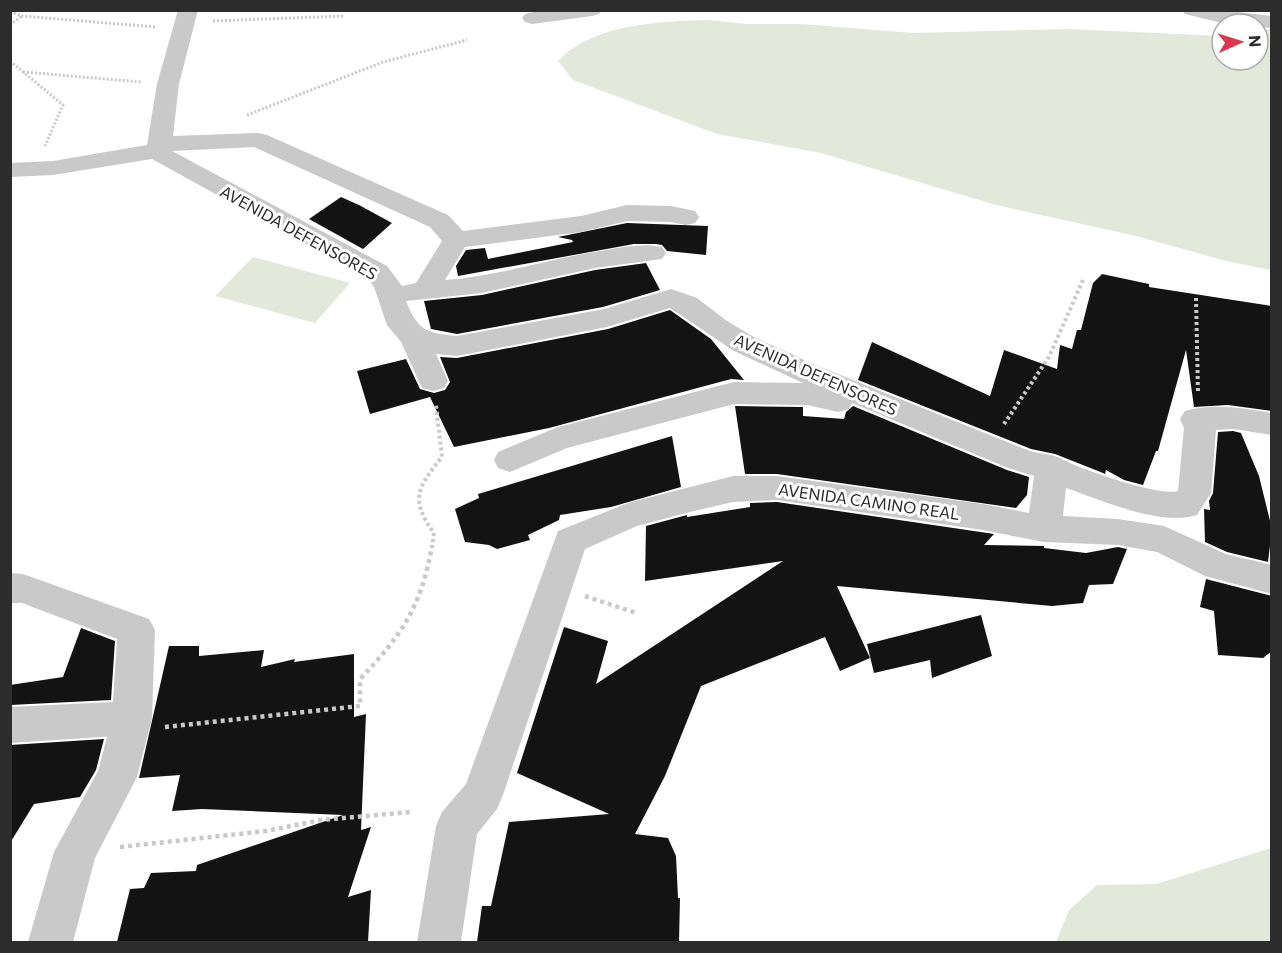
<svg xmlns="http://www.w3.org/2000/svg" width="1282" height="953" viewBox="0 0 1282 953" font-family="Commissioner,sans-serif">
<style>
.green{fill:#e3e9da}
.building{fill:#131313}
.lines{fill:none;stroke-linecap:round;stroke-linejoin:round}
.path-far2{stroke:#c9c9c9;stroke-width:3;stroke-dasharray:2 2;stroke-linecap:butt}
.path-far1{stroke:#c9c9c9;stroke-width:4;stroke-dasharray:3 3;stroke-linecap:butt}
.path{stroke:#c9c9c9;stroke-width:4.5;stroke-dasharray:4 4;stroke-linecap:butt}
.minor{fill:#c9c9c9;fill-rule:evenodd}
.tertiary{fill:#c9c9c9;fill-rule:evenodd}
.labels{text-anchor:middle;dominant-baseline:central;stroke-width:6;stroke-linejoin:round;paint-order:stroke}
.street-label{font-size:16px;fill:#2c2c2c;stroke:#fff}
</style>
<rect width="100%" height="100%" fill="#fff"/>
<g class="green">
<path d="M708,20l39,4h55l111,9 156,-4 153,7v24h36v-29l13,-2v241l-45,-9 -90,-25 -140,-31 -175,-52 -104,-19 -144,-54 -15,-19c33,-37 104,-40 150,-41z"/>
<polygon points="253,257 350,283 315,323 215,296"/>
<polygon points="1271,848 1271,942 1056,942 1069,910 1097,885 1156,884"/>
</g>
<g class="building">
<polygon points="341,197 359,205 392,223 363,249 309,219"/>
<polygon points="627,223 708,226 706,255 667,251 662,245 656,244 634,244 458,276 456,266 466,250 485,248 488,259 573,242 572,240 558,237"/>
<polygon points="646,263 660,290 603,307 457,334 431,329 424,301 482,295 595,270"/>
<polygon points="1102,274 1149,284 1149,287 1272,306 1272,411 1228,405 1194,407 1186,350 1158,451 1156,451 1143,485 1124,480 1106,470 1105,474 1103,473 1055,454 1031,449 858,380 872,342 990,396 1004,350 1057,369 1060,345 1072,349 1077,330 1081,330 1093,283"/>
<polygon points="670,310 711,339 744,380 731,379 549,428 454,447 430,397 370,414 357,371 406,359 420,389 434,393 445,390 450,382 440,357 457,358 608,329"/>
<polygon points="735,406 803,407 803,416 844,419 846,412 853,406 1007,470 1029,477 1027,495 1016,508 777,474 745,474"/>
<polygon points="1233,431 1241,433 1259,476 1272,529 1268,562 1227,552 1205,542 1204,509 1210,510 1209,501 1213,493 1218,432"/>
<polygon points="672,436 681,487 611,507 560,515 559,520 528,535 530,540 497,549 489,545 465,542 455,509 479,498 478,494"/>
<polygon points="777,502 994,534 984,545 1044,546 1044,548 1086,553 1118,547 1127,549 1113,584 1089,585 1083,603 1052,606 837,586 870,658 840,671 825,637 701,686 665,776 635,834 668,838 676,856 678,898 680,898 679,942 477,942 482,906 491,906 509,822 609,814 517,773 564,627 608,641 596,684 783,561 645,581 646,526 687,515 687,517 750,507 750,503"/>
<polygon points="1206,579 1272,596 1272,651 1263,658 1218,655 1214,611 1200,607"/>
<polygon points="981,615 992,656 932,678 930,660 874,673 867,644"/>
<polygon points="81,628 115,641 111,700 10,705 10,685 63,677"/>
<polygon points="169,646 199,646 199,656 264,650 261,667 295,659 294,662 354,654 354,717 366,714 361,830 371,827 348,897 371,890 368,942 117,942 130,889 144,888 151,873 196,871 197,865 343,815 202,809 172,811 180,775 139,778"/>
<polygon points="104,739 96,770 80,797 34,804 10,843 10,745"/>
</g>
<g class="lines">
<g class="path-far2">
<polyline points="10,12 22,16 156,27"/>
<polyline points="213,21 345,16"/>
<polyline points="10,25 22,16"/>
<polyline points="10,61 63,105 45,146"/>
<polyline points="23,72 141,82"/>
<polyline points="247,115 383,62 467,40"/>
</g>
<g class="path-far1">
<polyline points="1196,298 1198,393"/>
<polyline points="1004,424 1049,357 1083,280"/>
<path d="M432,548l2,-15c-25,-34 -16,-46 8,-76l-6,-52"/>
</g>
<g class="path">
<polyline points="585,596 636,613"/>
<path d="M165,727l195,-21v-27c42,-44 61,-72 72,-133"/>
<polyline points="120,847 266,831 321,820 411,812"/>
</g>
<g class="minor">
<path d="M178,10h20l-19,74 -6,52 85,-3 9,2 181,80 15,16 118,-15 46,-11 44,1 24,5 4,6 -4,6 -9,2 -15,-3 -44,-1 -46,11 -116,15 -20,33c55,-4 107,-22 161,-30 18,-3 38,-7 56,-3l4,6 -4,6 -67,9 -113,25 -76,8c12,30 20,32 51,35l147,-27 67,-20 26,9 30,23 27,16 59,27 217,87c10,3 23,3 32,8 18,10 98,38 116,32l6,-63 -4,-9 5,-8c28,-8 58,-3 87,2v22l-39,-6 -17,1 -5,63 -14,22c-36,12 -96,-15 -131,-27l-3,28 55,3 46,7 62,28 46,11v29l-67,-18 -48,-24 -39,-7 -74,-3 -61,-12 -206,-30 -44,2 -43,10 -53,14 -52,23 -82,246 -6,14 -20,25 -16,108h-44l19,-116 6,-14 24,-28 92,-253 70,-28 105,-27h44l206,28 46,9 5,-37 -26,-8 -156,-65 -3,6 -11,3 -30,-7 -74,-1 -167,44 -57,24 -12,-4 -4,-8 4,-8 60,-25 176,-45 69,1 -69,-32 -64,-43 -63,19 -150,29 -21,-2 12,27 -4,7 -11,3 -11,-3 -21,-46 -14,-17 -13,-38 -7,-9 -215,-119 -99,16 -43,2v-14l43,-2 94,-16 10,-61zM254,147l176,80 12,14 -26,42 -14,3 -15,-20 -215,-115z"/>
<polygon points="542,10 602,10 599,14 592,16 532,24 525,22 522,18 525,14"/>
<polygon points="1182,10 1221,10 1272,16 1272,28 1258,27 1258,24 1226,24 1185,14"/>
<polygon points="132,701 146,706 152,718 146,730 132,735 10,743 10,707"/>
</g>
<polygon class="tertiary" points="10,573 23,574 149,619 155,630 152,718 137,777 95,858 73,942 28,942 54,852 98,771 112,718 117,639 22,603 10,603"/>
</g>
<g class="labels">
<g class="street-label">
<text transform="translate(299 232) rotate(29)">AVENIDA DEFENSORES</text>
<text transform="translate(816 374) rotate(24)">AVENIDA DEFENSORES</text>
<text transform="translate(869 501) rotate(8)">AVENIDA CAMINO REAL</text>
</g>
</g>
<rect width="1282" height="953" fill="none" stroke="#2c2c2c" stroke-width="24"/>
<g transform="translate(1240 42) rotate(87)"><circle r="28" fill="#ffffff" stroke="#ababab" stroke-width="1.5"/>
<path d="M0-4.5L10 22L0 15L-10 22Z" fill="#da384c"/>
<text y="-9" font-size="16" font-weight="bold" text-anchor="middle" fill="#2c2c2c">N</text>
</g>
</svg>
